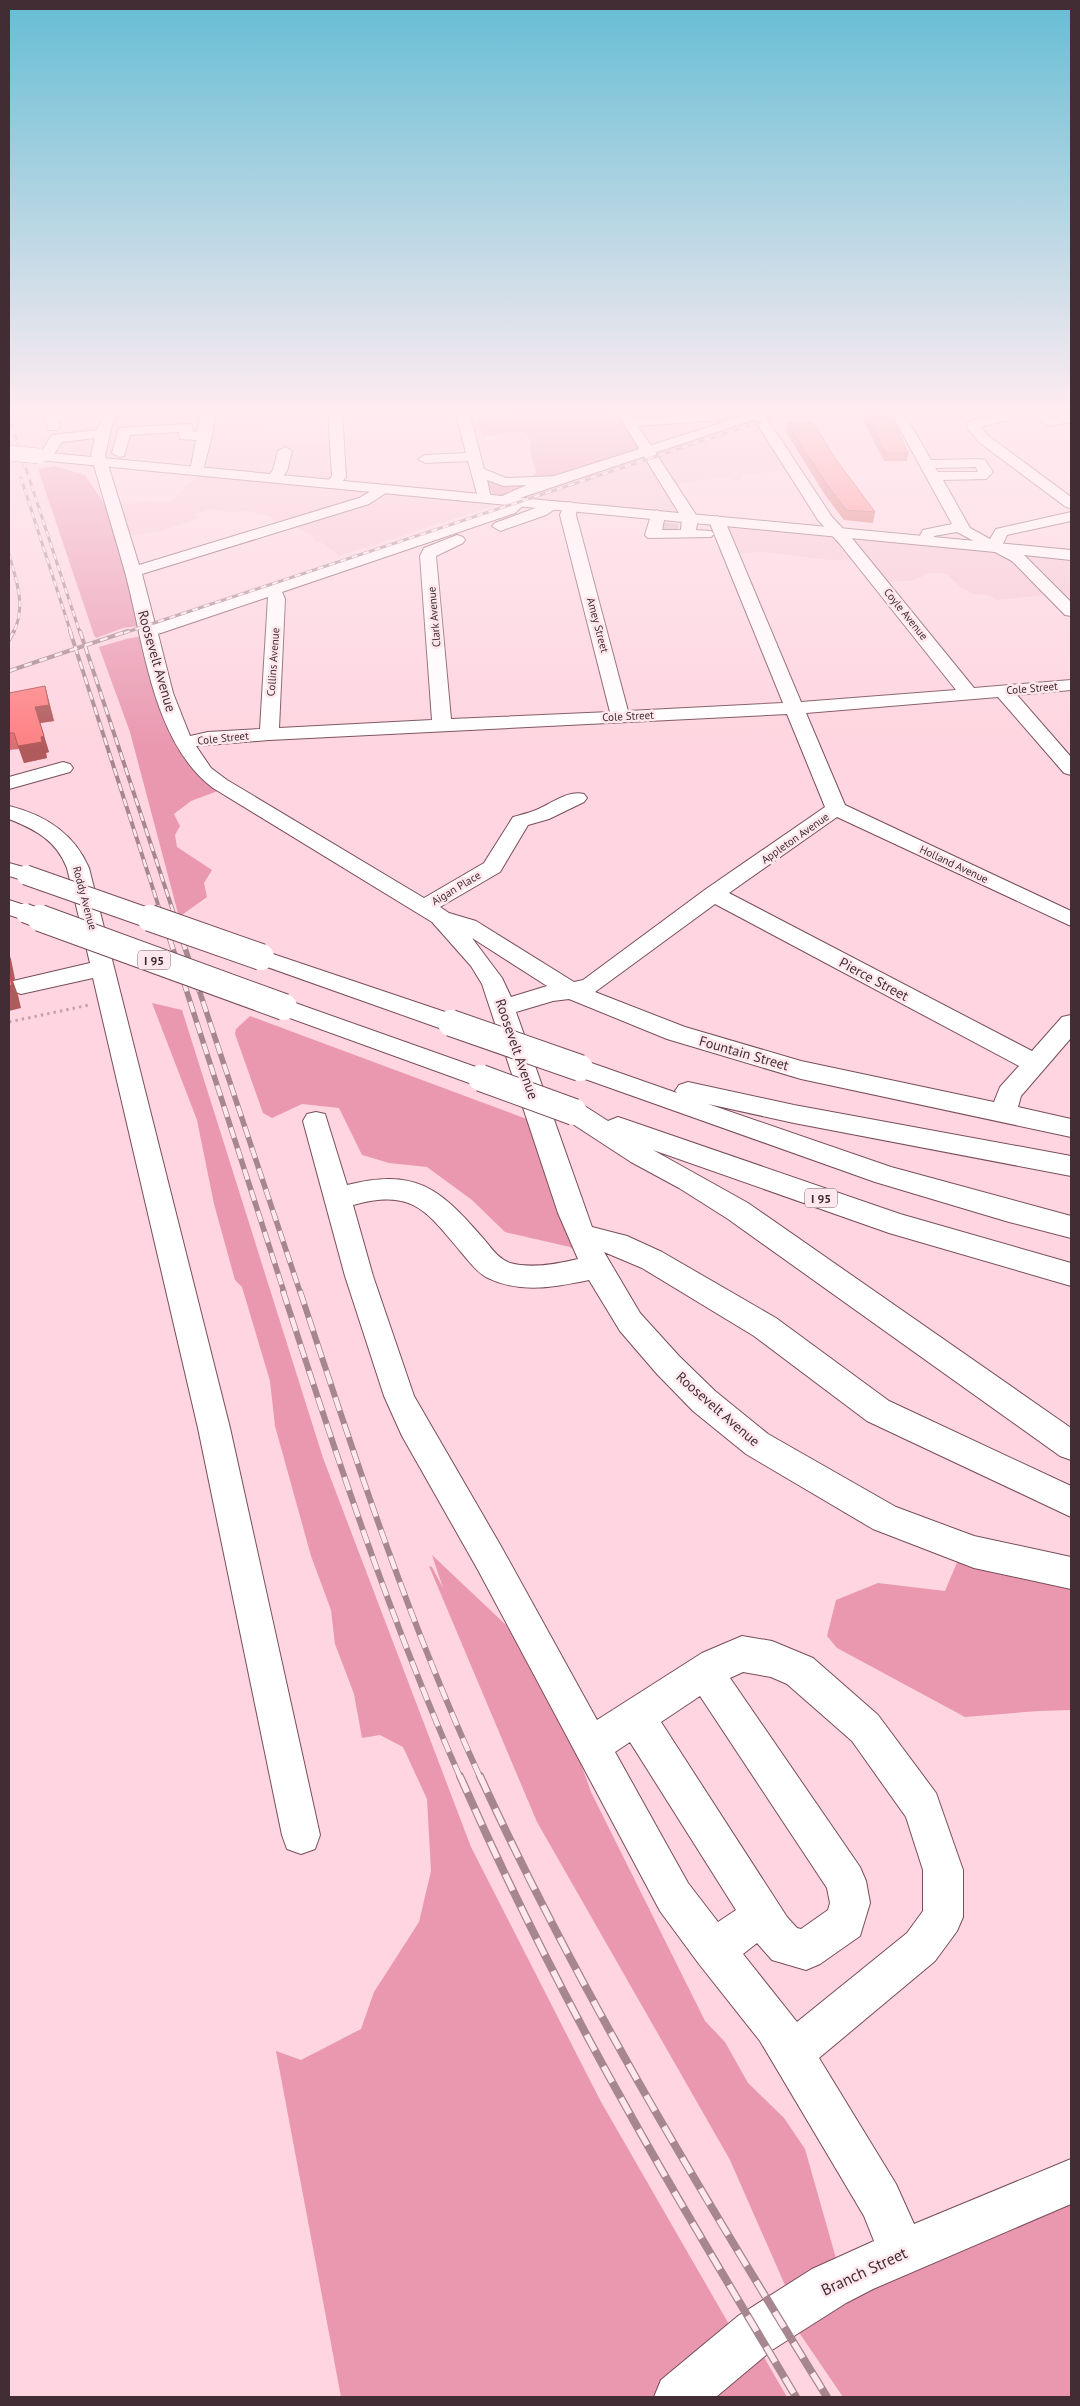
<svg xmlns="http://www.w3.org/2000/svg" width="1080" height="2406" viewBox="0 0 1080 2406" font-family="'PT Sans',sans-serif">
<style>
.built{fill:#f6c7d4}
.green{fill:#e998b0}
.lines{fill:none;stroke-linecap:round;stroke-linejoin:round}
.minor-tunnel{stroke:#d8b3bd;stroke-width:15;stroke-dasharray:15 8;stroke-linecap:butt}
.minor-casing{stroke:#794e5a;stroke-width:2}
.major-casing{stroke:#794e5a;stroke-width:2}
.highway-casing{stroke:#794e5a;stroke-width:2}
.path{stroke:#c5a3ac;stroke-width:3;stroke-dasharray:2.5 4;stroke-linecap:butt}
.minor{fill:#fff;fill-rule:evenodd}
.major{fill:#fff;fill-rule:evenodd}
.highway{fill:#fff;fill-rule:evenodd}
.rail-far4-casing{stroke:#a68790;stroke-width:3}
.rail-far3-casing{stroke:#a68790;stroke-width:4}
.rail-far2-casing{stroke:#a68790;stroke-width:5.5}
.rail-far1-casing{stroke:#a68790;stroke-width:6}
.rail-casing{stroke:#a68790;stroke-width:8}
.rail-far4{stroke:#fee8ee;stroke-width:2;stroke-dasharray:6;stroke-linecap:butt}
.rail-far3{stroke:#fee8ee;stroke-width:2.5;stroke-dasharray:8;stroke-linecap:butt}
.rail-far2{stroke:#fee8ee;stroke-width:4;stroke-dasharray:11;stroke-linecap:butt}
.rail-far1{stroke:#fee8ee;stroke-width:4.5;stroke-dasharray:14;stroke-linecap:butt}
.rail{stroke:#fee8ee;stroke-width:5.5;stroke-dasharray:18;stroke-linecap:butt}
.major-bridge-casing{stroke:#794e5a;stroke-width:16;stroke-linecap:butt}
.highway-bridge-far1-casing{stroke:#794e5a;stroke-width:21;stroke-linecap:butt}
.highway-bridge-casing{stroke:#794e5a;stroke-width:28;stroke-linecap:butt}
.major-bridge{stroke:#fff;stroke-width:15}
.highway-bridge-far1{stroke:#fff;stroke-width:19}
.highway-bridge{stroke:#fff;stroke-width:26}
.wall{fill:#da6f71}
.shaded-wall{fill:#b15a5c}
.building{fill:#fd8183;stroke:#b15a5c}
.labels{text-anchor:middle;dominant-baseline:central;stroke-width:5;stroke-linejoin:round;paint-order:stroke}
.far-street-label{font-size:11px;fill:#412d33;stroke:#fee8ee}
.shield{fill:#fee8ee;stroke:#7a656b;stroke-width:1}
.shield-label{font-size:12px;font-weight:bold;fill:#412d33}
.street-label{font-size:14px;fill:#412d33;stroke:#fee8ee}
.near-street-label{font-size:16px;fill:#412d33;stroke:#fee8ee}
</style>
<rect width="100%" height="100%" fill="#fed5e0"/>
<g class="built">
<polygon points="736,411 759,411 796,470 743,475 741,481 733,481 728,477 674,484 694,517 518,501 519,497 651,447 635,422"/>
<polygon points="196,419 212,424 264,423 263,445 340,442 341,483 506,502 339,556 323,543 316,543 312,536 294,525 284,527 269,516 245,511 228,512 214,509 205,511 195,514 197,519 179,525 160,531 126,536 117,505 150,501 171,502 209,464 41,449 37,435 118,422"/>
<polygon points="724,521 1071,554 1071,607 1057,594 997,600 988,595 973,594 958,585 948,575 942,573 930,573 914,580 887,582 863,559 831,560 761,552 735,554"/>
</g>
<g class="green">
<polygon points="503,411 627,411 651,447 496,498 481,476 529,482 536,473 529,445 532,442 524,433 483,436 481,431 471,431 470,421 478,421 477,416 504,415"/>
<polygon points="55,466 85,475 126,536 147,625 123,628 96,638 94,635 38,469"/>
<polygon points="153,634 190,739 210,768 231,786 191,801 174,814 180,826 175,835 177,847 212,870 204,883 207,897 179,917 130,732 99,647 126,639"/>
<polygon points="152,1003 182,1010 323,1458 471,1847 600,2100 738,2340 750,2333 787,2397 341,2397 276,2051 301,2060 361,2029 374,1992 419,1922 431,1871 427,1799 403,1747 380,1735 362,1738 354,1694 335,1644 331,1610 311,1556 275,1426 270,1381 242,1287 235,1280 214,1204 197,1120"/>
<polygon points="250,1016 532,1121 613,1274 570,1247 505,1232 472,1200 427,1167 389,1163 362,1155 339,1108 302,1104 272,1118 263,1113 235,1034 236,1029"/>
<polygon points="966,1541 1071,1563 1071,1710 1039,1711 965,1717 837,1648 827,1636 836,1600 878,1583 945,1591"/>
<polygon points="432,1555 506,1625 532,1664 572,1738 591,1792 705,2021 725,2042 748,2083 784,2118 805,2149 839,2269 891,2244 1071,2173 1071,2397 843,2397 783,2309 788,2292 730,2160 537,1822 429,1566 432,1567 443,1588"/>
</g>
<g class="lines">
<polyline class="minor-tunnel" points="663,530 679,531"/>
<defs>
<g id="minor">
<polygon points="64,411 98,411 99,412 92,416 58,420 60,427 58,430 48,430 44,417 46,414"/>
<path d="M106,411h13l-7,14 -7,30 34,110 220,-67 21,-12h10l2,3 -23,15 -227,70 13,50 350,-117 11,-9h10l2,3 -13,12 -233,79 3,7 -6,129 153,-8 -12,-164 4,-8 33,-13 6,2 2,3 -2,3 -27,13 15,163 159,-7 -50,-197 5,-12 5,-1 7,4 -1,9 52,196 155,-8 -74,-182 8,-5 8,5 76,181 155,-12 -117,-147 -21,-23 -69,-109h13l70,106 19,20 123,151 97,-8v10l-54,5 54,62v18l-7,-2 -66,-76 -192,16 39,92 226,106v15l-234,-109 -108,76 303,158 30,-34 9,-2v23l-50,58 -3,11 53,12v18l-270,-58 -134,-40 -98,-40 -16,2 -37,11 76,215 35,9 35,16 114,66 113,83 182,85v31l-204,-96 -113,-85 -112,-68 -38,-16 36,61 39,43 36,35 53,43 128,73 78,29 97,21v32l-97,-21 -101,-39 -127,-75 -53,-43 -36,-37 -37,-43 -31,-51c-34,7 -68,14 -101,-2 -11,-5 -19,-17 -27,-26 -36,-43 -49,-63 -108,-47l20,71 41,120 88,152 95,172 105,-67 40,-17 30,5 41,17 65,57 58,78 27,77v47l-6,14 -22,30 -116,97 77,126 18,40 157,-65v45l-198,85 -27,14 -74,47 -56,47h-62l7,-17 77,-64 74,-47 62,-28 -10,-25 -104,-175 -61,-77 -39,-53 -182,-341 -76,-134 -18,-40 -39,-120 -42,-155 4,-7 9,-2 9,2 22,71c67,-17 92,2 135,52 8,9 16,22 28,26 21,6 47,1 68,-4l-20,-46 -76,-229 -11,-18 -39,-44 -219,-134c-61,-46 -69,-146 -88,-216 -11,-39 -23,-78 -34,-117l4,-17 -33,4 -12,18h-10l-2,-3 14,-22 45,-5zM268,597l-8,132 -52,3 -18,4 -17,-43 -15,-59zM787,714l38,93 -119,82 -123,91 -9,2 -98,-61 -27,-8 -9,-6 60,-35 28,-47 21,-6 35,-17 3,-4 -3,-4c-17,-4 -33,10 -48,16 -7,3 -16,5 -23,7l-29,46 -60,35 -197,-118 -16,-12 -15,-22 73,-6zM715,904l304,162 -19,21 -6,15 -193,-41 -116,-34 -90,-35zM472,938l75,48 -36,11 -9,-19zM743,1672l28,5 16,7 65,57 54,76 17,53v41l-16,22 -110,89 -54,-68 14,-11 15,17 34,10 14,-6 40,-28 10,-33 -4,-22 -6,-14 -130,-189zM700,1696l127,192 3,15 -2,7 -27,19 -4,-1 -10,-11 -126,-195zM630,1742l106,168 -18,12 -30,-39 -73,-131z"/>
<polygon points="201,411 215,411 212,436 202,474 192,474 190,471 196,440 180,439 179,432 130,435 124,456 119,457 112,453 119,428 187,424 192,425 193,432 197,432"/>
<polygon points="328,411 342,411 346,477 338,487 333,488 326,484 332,476"/>
<polygon points="455,411 469,411 484,469 506,478 558,476 565,480 558,484 504,486 487,480 491,498 484,502 479,501 468,461 425,463 418,459 425,455 466,453"/>
<polygon points="616,411 629,411 634,419 744,411 721,420 638,426 698,518 696,530 711,531 714,534 711,537 648,538 645,535 652,512 657,510 665,515 662,530 681,530 682,518"/>
<path d="M890,411h13l28,49 49,-1 5,1 8,12 -7,7 -43,1 27,48 20,11 6,-10 75,-17v9l-64,14 -7,15 -6,2 -37,-20 -23,4 -3,8h-12l-2,-3 6,-11 29,-6zM976,467l2,5h-40l-3,-4z"/>
<polygon points="1022,411 1039,411 1051,418 1071,414 1071,422 1049,426"/>
<polygon points="1004,413 1009,414 1011,417 1009,420 980,427 990,437 1071,497 1071,508 1066,507 980,443 966,427 969,421"/>
<polygon points="285,447 292,451 287,471 279,481 269,481 267,478 273,470 278,451"/>
<polygon points="554,501 561,505 546,515 500,531 492,526 495,523"/>
<polygon points="63,762 70,764 73,768 70,772 9,789 9,777"/>
<path d="M9,806c36,9 65,27 80,62l141,560 90,407 -5,14 -14,5 -14,-5 -5,-14 -84,-407 -105,-450 -72,16 -8,-3 -4,-5 4,-5 77,-18 -23,-95c-11,-28 -31,-38 -58,-49z"/>
</g>
<polygon id="major" points="759,411 780,411 520,498 1071,550 1071,560 1024,555 1071,602 1071,616 1065,615 1012,561 995,552 39,460 32,456 39,452 502,496 529,484"/>
<g id="highway">
<polygon points="9,863 34,870 37,875 34,880 26,881 9,876"/>
<polygon points="9,900 33,908 36,913 33,918 25,920 9,915"/>
<polygon points="261,950 460,1017 463,1023 460,1029 451,1031 442,1029 253,962 249,957 253,952"/>
<polygon points="284,999 490,1072 494,1078 490,1084 481,1087 472,1084 276,1013 272,1007 276,1001"/>
<polygon points="580,1059 677,1093 675,1091 679,1085 688,1082 794,1105 1071,1156 1071,1176 794,1123 708,1104 891,1167 1071,1216 1071,1238 1009,1222 875,1182 571,1074 567,1068 571,1062"/>
<polygon points="574,1103 583,1105 608,1121 618,1117 627,1120 900,1214 1071,1263 1071,1286 889,1233 653,1150 748,1203 1071,1428 1071,1460 1060,1456 728,1219 679,1188 631,1162 565,1119 561,1112 565,1105"/>
</g>
</defs>
<use href="#minor" class="minor-casing"/>
<use href="#major" class="major-casing"/>
<use href="#highway" class="highway-casing"/>
<polyline class="path" points="9,1022 89,1005"/>
<use href="#minor" class="minor"/>
<use href="#major" class="major"/>
<use href="#highway" class="highway"/>
<defs>
<g id="rail-far4">
<polyline points="9,417 80,633"/>
<polyline points="21,478 71,633"/>
<path d="M9,554c7,25 18,54 4,79"/>
<polyline points="124,633 793,411"/>
</g>
<g id="rail-far3">
<polyline points="70,631 163,920"/>
<polyline points="80,631 176,920"/>
<polyline points="9,640 14,631"/>
<polyline points="9,671 128,631"/>
</g>
<g id="rail-far2">
<polyline points="163,918 284,1292"/>
<polyline points="175,918 300,1292"/>
</g>
<g id="rail-far1">
<path d="M283,1291c53,164 107,328 177,486"/>
<path d="M300,1291c54,164 108,329 180,486"/>
</g>
<g id="rail">
<path d="M460,1776c52,118 111,234 175,347 52,93 107,183 161,274"/>
<path d="M480,1776c99,216 222,418 347,621"/>
</g>
</defs>
<use href="#rail-far4" class="rail-far4-casing"/>
<use href="#rail-far3" class="rail-far3-casing"/>
<use href="#rail-far2" class="rail-far2-casing"/>
<use href="#rail-far1" class="rail-far1-casing"/>
<use href="#rail" class="rail-casing"/>
<use href="#rail-far4" class="rail-far4"/>
<use href="#rail-far3" class="rail-far3"/>
<use href="#rail-far2" class="rail-far2"/>
<use href="#rail-far1" class="rail-far1"/>
<use href="#rail" class="rail"/>
<defs>
<polyline id="major-bridge" points="9,453 39,456"/>
<g id="highway-bridge-far1">
<polyline points="26,875 154,920"/>
<polyline points="25,913 43,920"/>
</g>
<g id="highway-bridge">
<polyline points="40,918 284,1007"/>
<polyline points="150,918 261,957"/>
<polyline points="451,1023 580,1068"/>
<polyline points="481,1078 574,1112"/>
</g>
</defs>
<use href="#major-bridge" class="major-bridge-casing"/>
<use href="#highway-bridge-far1" class="highway-bridge-far1-casing"/>
<use href="#highway-bridge" class="highway-bridge-casing"/>
<use href="#major-bridge" class="major-bridge"/>
<use href="#highway-bridge-far1" class="highway-bridge-far1"/>
<use href="#highway-bridge" class="highway-bridge"/>
</g>
<g class="wall">
<polygon points="864,411 908,453 907,461 884,461 863,420"/>
<polygon points="787,423 835,458 875,512 873,523 844,520 825,495 786,432"/>
<polygon points="45,686 54,721 40,723 49,752 46,753 47,758 24,763 19,749 9,750 9,693"/>
</g>
<g class="shaded-wall">
<polygon points="45,686 54,721 40,723 49,752 46,753 47,758 24,763 18,746"/>
<polygon points="9,954 11,959 15,979 13,981 18,995 21,1008 9,1011"/>
</g>
<g class="building">
<polygon points="864,411 889,411 908,453 886,453"/>
<polygon points="813,422 835,458 875,512 846,510 827,485 787,423"/>
<polygon points="45,686 49,705 35,707 44,736 41,737 42,742 18,746 14,733 9,733 9,693"/>
<polygon points="9,972 12,985 9,986"/>
</g>
<linearGradient id="sky" x2="0" y2="1"><stop stop-color="#65bdd4"/><stop offset="0.55" stop-color="#ffecf1"/><stop offset="1" stop-color="#ffecf1" stop-opacity="0"/></linearGradient>
<rect width="1080" height="748" fill="url(#sky)"/>
<g class="labels">
<g class="far-street-label">
<text transform="translate(906 614) rotate(51)">Coyle Avenue</text>
<text transform="translate(434 617) rotate(-95)">Clark Avenue</text>
<text transform="translate(598 625) rotate(75)">Amey Street</text>
<text transform="translate(273 662) rotate(-86)">Collins Avenue</text>
<text transform="translate(1032 688) rotate(-5)">Cole Street</text>
<text transform="translate(628 716) rotate(-3)">Cole Street</text>
<text transform="translate(223 738) rotate(-6)">Cole Street</text>
<text transform="translate(795 838) rotate(-35)">Appleton Avenue</text>
<text transform="translate(954 864) rotate(25)">Holland Avenue</text>
<text transform="translate(456 888) rotate(-31)">Aigan Place</text>
<text transform="translate(85 898) rotate(75)">Roddy Avenue</text>
</g>
<g class="shield">
<rect x="138" y="950.5" width="32" height="19" rx="4"/>
<rect x="805" y="1188.5" width="32" height="19" rx="4"/>
</g>
<g class="shield-label">
<text x="154" y="960">I 95</text>
<text x="821" y="1198">I 95</text>
</g>
<g class="street-label">
<text transform="translate(157 661) rotate(74)">Roosevelt Avenue</text>
<text transform="translate(874 979) rotate(28)">Pierce Street</text>
<text transform="translate(517 1049) rotate(71)">Roosevelt Avenue</text>
<text transform="translate(744 1053) rotate(16)">Fountain Street</text>
<text transform="translate(718 1409) rotate(41)">Roosevelt Avenue</text>
</g>
<g class="near-street-label">
<text transform="translate(864 2271) rotate(-25)">Branch Street</text>
</g>
</g>
<rect width="1080" height="2406" fill="none" stroke="#412d33" stroke-width="20"/>
</svg>
